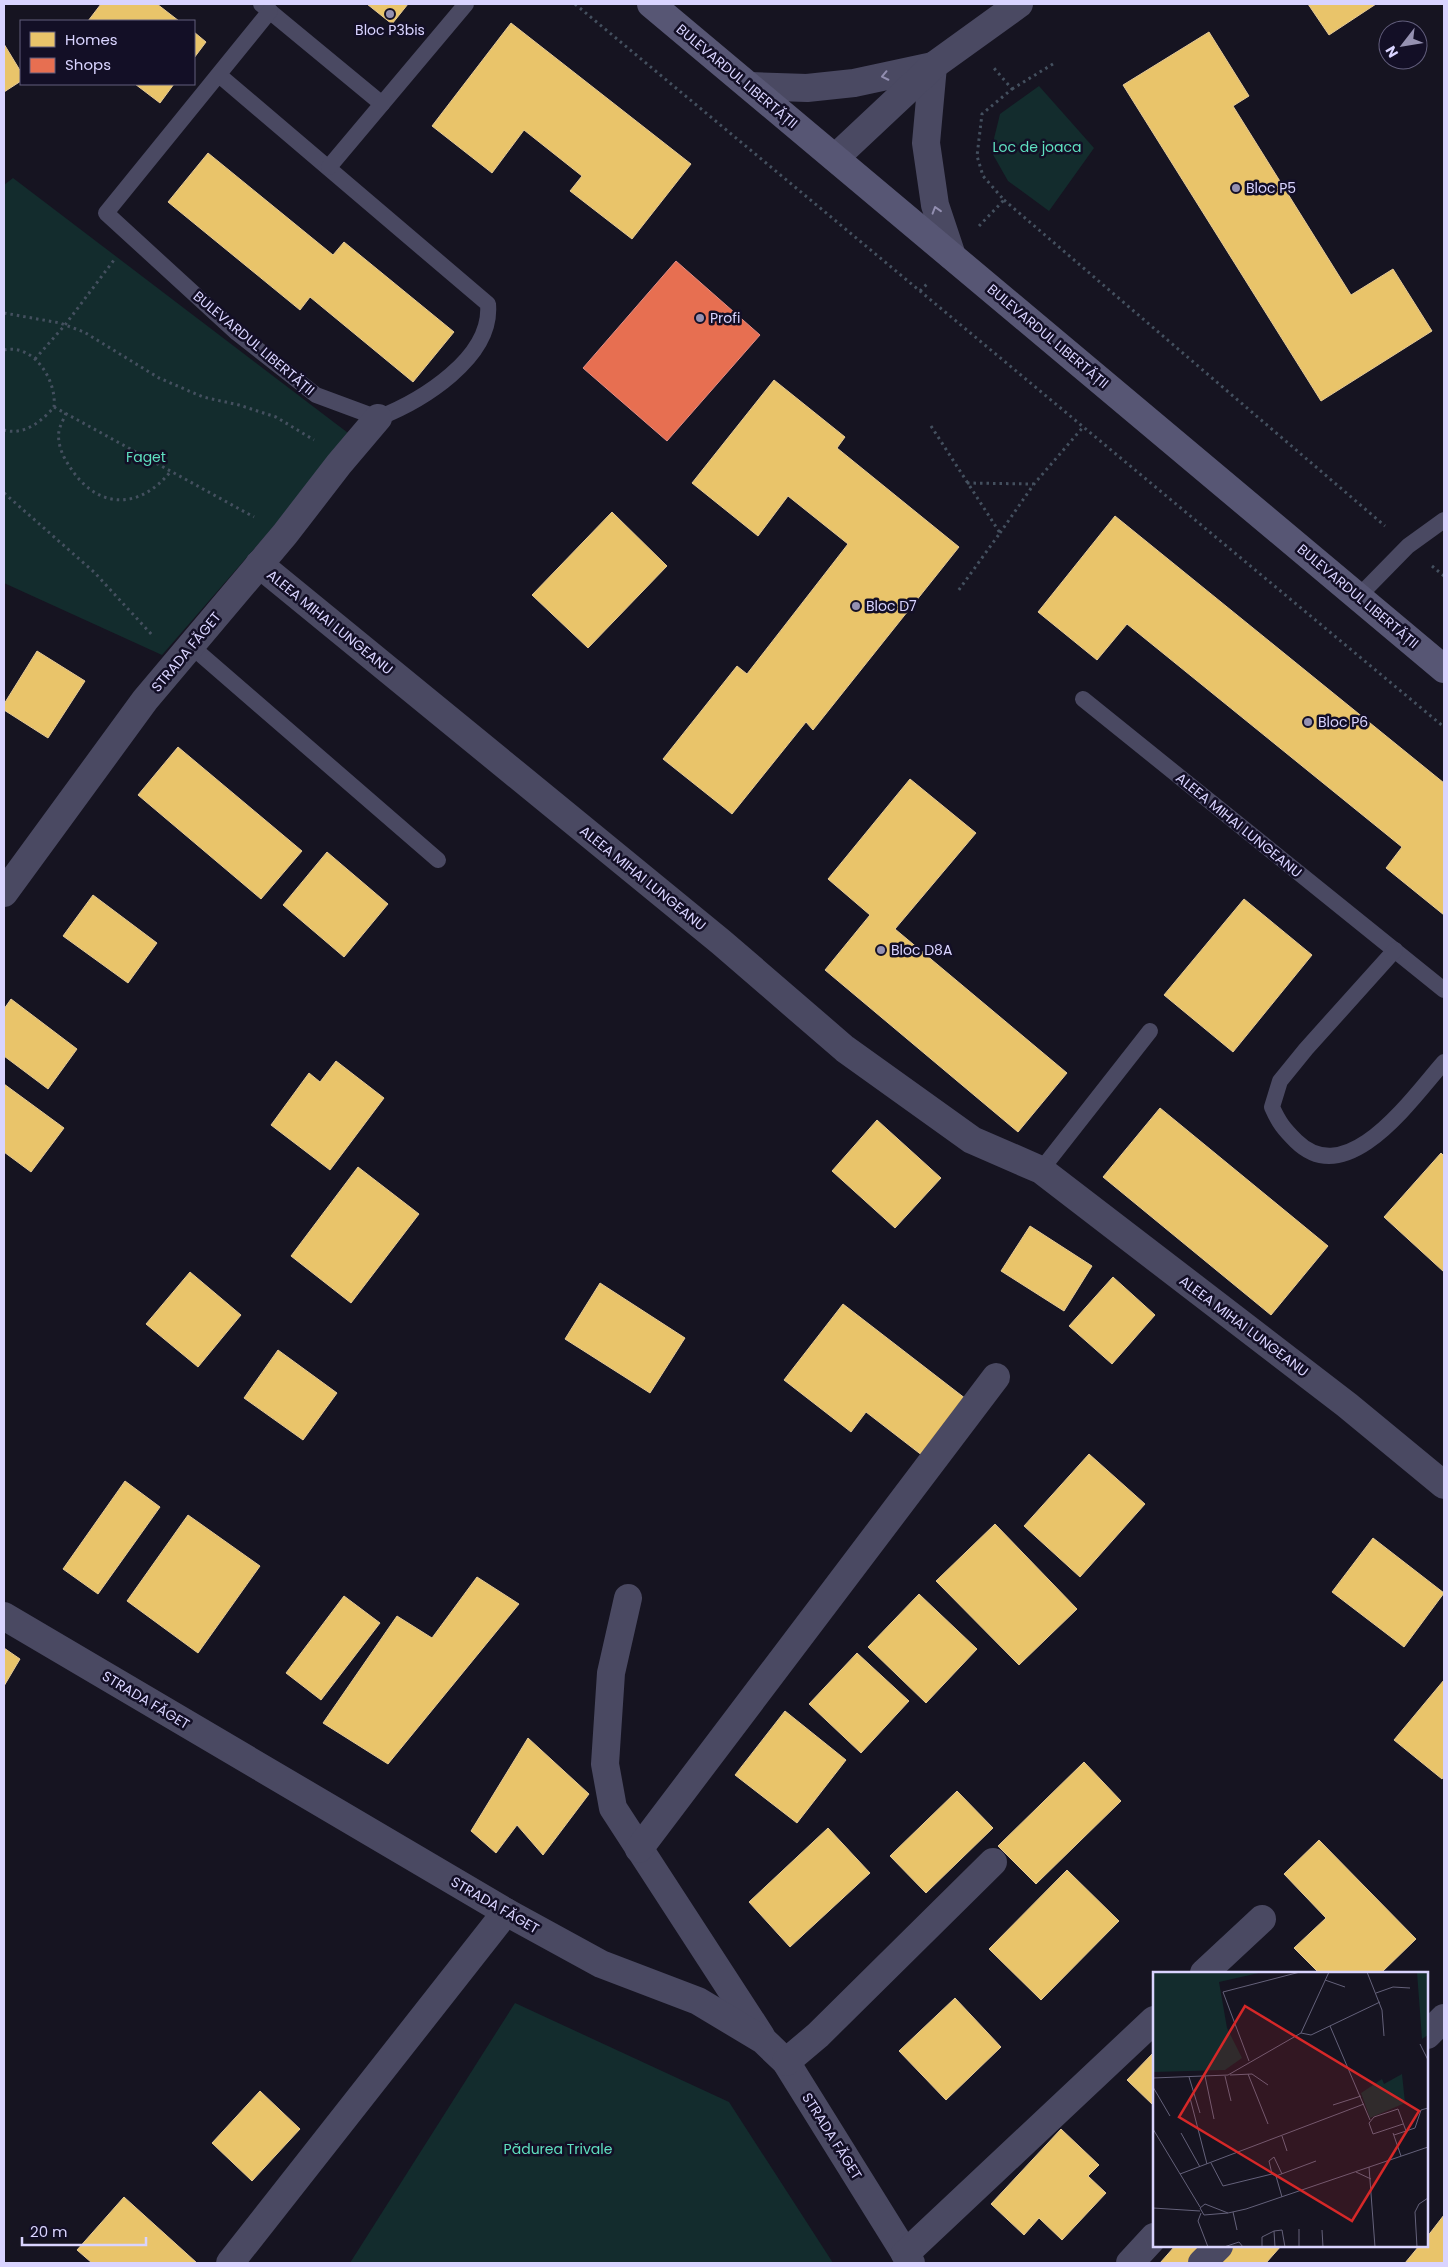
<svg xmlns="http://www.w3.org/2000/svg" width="1448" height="2267" viewBox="0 0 1448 2267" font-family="Poppins,sans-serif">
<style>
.green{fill:#132c2d}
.homes{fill:#e9c46a;stroke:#e4c997}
.shops{fill:#e76f51;stroke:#e38d85}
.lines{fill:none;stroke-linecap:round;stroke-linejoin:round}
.path{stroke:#44505f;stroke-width:3;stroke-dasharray:2.5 4;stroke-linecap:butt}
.lane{stroke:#4a4962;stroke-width:16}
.street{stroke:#4a4962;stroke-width:28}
.secondary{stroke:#575674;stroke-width:28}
.oneway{stroke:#928eb0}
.poi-dot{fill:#9591b1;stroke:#130f26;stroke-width:2}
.labels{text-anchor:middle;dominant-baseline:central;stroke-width:5;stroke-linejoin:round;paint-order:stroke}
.poi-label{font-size:14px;fill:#d9d4ff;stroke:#130f26;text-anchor:start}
.street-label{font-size:14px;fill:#d9d4ff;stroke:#130f26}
.park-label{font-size:14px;fill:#5fe0c0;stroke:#130f26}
.inset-road{fill:none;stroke:#64617a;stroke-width:1}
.view{fill:#d62828;fill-opacity:0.15;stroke:#d62828;stroke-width:2.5}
.inset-edge{fill:none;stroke:#d9d4ff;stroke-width:2.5}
</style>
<rect width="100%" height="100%" fill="#161421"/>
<g class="green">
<polygon points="1039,86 1094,148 1049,211 1008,181 991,151 1000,114"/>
<polygon points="13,178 352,436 162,655 4,583 4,185"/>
<polygon points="515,2003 729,2102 833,2263 350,2263"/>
</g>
<g class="homes">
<polygon points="101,4 157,4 179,21 88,21"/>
<polygon points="367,4 408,4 392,24"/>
<polygon points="1308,4 1376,4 1329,35"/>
<polygon points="511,23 691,164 632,239 570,191 582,176 524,130 492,173 432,126"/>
<polygon points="194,32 206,42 194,58"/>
<polygon points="1209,32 1249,96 1233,106 1351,295 1393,269 1432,331 1321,401 1123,85"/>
<polygon points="4,44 21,72 21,81 4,92"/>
<polygon points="135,84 174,84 160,103"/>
<polygon points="208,153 333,255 344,242 454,332 413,382 310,297 300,310 168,202"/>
<polygon points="774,380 845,437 837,448 959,547 813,730 806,722 732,814 663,759 737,666 747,674 848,544 788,496 758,536 692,483"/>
<polygon points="612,512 667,566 588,648 532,595"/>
<polygon points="1115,516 1444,783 1444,915 1386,868 1402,847 1127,624 1097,660 1038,612"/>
<polygon points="37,651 85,681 48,738 4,710 4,704"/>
<polygon points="178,747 302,851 261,899 138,795"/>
<polygon points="910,779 976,833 895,929 1067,1073 1018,1132 825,970 870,915 828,879"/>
<polygon points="327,852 388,904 344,957 283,905"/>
<polygon points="93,895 157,943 128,983 63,936"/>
<polygon points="1244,899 1312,955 1233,1052 1164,995"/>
<polygon points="11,999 77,1049 48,1089 4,1056 4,1009"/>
<polygon points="336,1061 384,1098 330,1170 271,1125 309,1073 320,1082"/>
<polygon points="4,1084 64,1128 31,1172 4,1152"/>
<polygon points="1160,1108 1328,1246 1271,1315 1103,1177"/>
<polygon points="877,1120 941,1178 895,1228 832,1171"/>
<polygon points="1441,1153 1444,1156 1444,1272 1384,1217"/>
<polygon points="358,1167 419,1214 351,1303 291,1256"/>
<polygon points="1030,1226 1092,1266 1064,1311 1001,1271"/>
<polygon points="190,1272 241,1315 198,1367 146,1324"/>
<polygon points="1113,1277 1155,1315 1112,1364 1069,1326"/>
<polygon points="600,1283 685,1338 650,1393 565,1339"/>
<polygon points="843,1304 966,1399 923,1456 866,1412 851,1432 784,1380"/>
<polygon points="278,1350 337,1393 303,1440 244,1398"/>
<polygon points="1089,1454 1145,1504 1080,1577 1024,1526"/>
<polygon points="125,1481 160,1507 98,1594 63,1569"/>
<polygon points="188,1515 260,1566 198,1653 127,1601"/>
<polygon points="995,1524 1077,1609 1019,1665 936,1581"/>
<polygon points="1373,1538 1444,1593 1404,1647 1332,1592"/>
<polygon points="477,1577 519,1604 388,1764 323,1723 397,1616 432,1638"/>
<polygon points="919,1594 977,1649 926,1703 868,1647"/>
<polygon points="344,1596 380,1623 321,1700 286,1673"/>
<polygon points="4,1648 20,1659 4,1686"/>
<polygon points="857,1653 909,1701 861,1753 809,1704"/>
<polygon points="1444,1680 1444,1776 1442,1779 1394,1740"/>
<polygon points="785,1711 846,1760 797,1823 735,1775"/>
<polygon points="528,1738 589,1794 543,1855 517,1825 496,1853 471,1831"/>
<polygon points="1084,1762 1121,1801 1036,1884 998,1846"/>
<polygon points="957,1791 993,1828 926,1893 890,1856"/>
<polygon points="828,1828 870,1873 790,1947 749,1902"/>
<polygon points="1319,1840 1416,1939 1381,1973 1319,1973 1294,1948 1326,1918 1284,1874"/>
<polygon points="1067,1870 1119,1921 1041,2000 989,1949"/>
<polygon points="955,1998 1001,2047 946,2100 899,2051"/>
<polygon points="1154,2052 1154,2106 1127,2080"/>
<polygon points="260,2091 300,2129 252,2181 212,2143"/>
<polygon points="1061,2129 1099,2165 1088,2176 1106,2193 1062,2240 1039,2218 1024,2235 991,2204"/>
<polygon points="124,2197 197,2263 92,2263 77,2250"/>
<polygon points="1444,2215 1444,2263 1405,2263 1419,2246 1427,2246 1427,2237"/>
<polygon points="1175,2246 1281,2246 1266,2263 1160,2263"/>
</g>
<polygon class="shops" points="676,261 760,335 667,441 583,368"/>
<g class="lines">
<g class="path">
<polyline points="575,4 1444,727"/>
<polyline points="1012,89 1053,64"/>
<polyline points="1004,200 1385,526"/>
<polyline points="979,226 1004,200 983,176 977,156 982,114 1012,89 993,67"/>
<polyline points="920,291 928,283"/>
<polyline points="4,313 60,323 84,332 159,378 203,397 239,405 276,417 314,440"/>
<path d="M4,350c30,-7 53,31 50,57 -12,14 -30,29 -50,23"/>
<polyline points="35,359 65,325 114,260"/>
<polyline points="54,407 254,517"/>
<path d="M66,413c-2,6 -6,12 -7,18 -2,11 3,24 9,33 27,45 70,48 103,7"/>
<polyline points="931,426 1000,533 958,591"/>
<polyline points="967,483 1033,484"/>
<polyline points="4,493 94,572 153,636"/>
<polyline points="1000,533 1034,484 1084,426"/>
<polyline points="1432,566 1444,576"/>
</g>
<g class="lane">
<polyline points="261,4 382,104"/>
<path d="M219,75l269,229c5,54 -67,97 -110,114l-62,-23 -79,-62 -131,-120 164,-202"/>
<polyline points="329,167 466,4"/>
<polyline points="1358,597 1408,546 1444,520"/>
<polyline points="191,646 438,860"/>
<polyline points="1083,699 1444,990"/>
<path d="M1395,950l-89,99 -26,32 -8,26c7,16 12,22 24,34 52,51 116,-43 148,-79"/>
<polyline points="1041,1170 1150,1031"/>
</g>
<g class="street">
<polyline points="933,66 926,143 935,205 952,256"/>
<polyline points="750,86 807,88 854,83 933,66"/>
<polyline points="835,158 933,66 1019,4"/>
<polyline points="259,564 721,942 845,1049 972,1140 1041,1170 1347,1405 1444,1485"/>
<polyline points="4,893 145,700 285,534 339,464 378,418"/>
<polyline points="628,1598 611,1673 605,1764 613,1808 761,2036"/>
<polyline points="4,1616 506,1912 601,1964 698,2001 763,2040 786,2062 911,2263"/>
<polyline points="639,1849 996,1377"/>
<polyline points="1204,1973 1262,1919"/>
<polyline points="1427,2035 1444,2018"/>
<polyline points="786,2062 818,2035 993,1862"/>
<polyline points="905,2254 1154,2020"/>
<polyline points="230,2263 506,1912"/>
<polyline points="1130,2263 1154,2237"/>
<polyline points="1202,2263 1219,2246"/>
</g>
<polyline class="secondary" points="651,4 1444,669"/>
</g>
<defs><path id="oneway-chevron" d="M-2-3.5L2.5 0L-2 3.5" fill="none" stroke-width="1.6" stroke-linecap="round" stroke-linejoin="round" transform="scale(1.25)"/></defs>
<g class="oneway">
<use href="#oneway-chevron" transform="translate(885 76) rotate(168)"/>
<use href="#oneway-chevron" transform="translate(936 210) rotate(-107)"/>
</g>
<g class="poi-dot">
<circle cx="390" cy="14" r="5"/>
<circle cx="1236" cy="188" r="5"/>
<circle cx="700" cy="318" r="5"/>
<circle cx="856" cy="606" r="5"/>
<circle cx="1308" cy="722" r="5"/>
<circle cx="881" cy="950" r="5"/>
</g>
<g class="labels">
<g class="poi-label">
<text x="390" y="30" text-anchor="middle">Bloc P3bis</text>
<text x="1246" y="188">Bloc P5</text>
<text x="710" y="318">Profi</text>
<text x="866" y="606">Bloc D7</text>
<text x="1318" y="722">Bloc P6</text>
<text x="891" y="950">Bloc D8A</text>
</g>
<g class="street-label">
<text transform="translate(737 76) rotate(40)">BULEVARDUL LIBERTĂȚII</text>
<text transform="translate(1048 336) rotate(40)">BULEVARDUL LIBERTĂȚII</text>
<text transform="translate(254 343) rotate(40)">BULEVARDUL LIBERTĂȚII</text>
<text transform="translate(1358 596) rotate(40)">BULEVARDUL LIBERTĂȚII</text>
<text transform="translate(330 622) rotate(39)">ALEEA MIHAI LUNGEANU</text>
<text transform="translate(186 652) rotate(-50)">STRADA FĂGET</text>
<text transform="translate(1239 825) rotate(39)">ALEEA MIHAI LUNGEANU</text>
<text transform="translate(643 878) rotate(39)">ALEEA MIHAI LUNGEANU</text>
<text transform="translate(1244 1326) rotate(37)">ALEEA MIHAI LUNGEANU</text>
<text transform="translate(146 1700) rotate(31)">STRADA FĂGET</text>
<text transform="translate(495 1905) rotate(30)">STRADA FĂGET</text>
<text transform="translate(832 2136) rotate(58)">STRADA FĂGET</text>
</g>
<g class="park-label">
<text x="1037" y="147">Loc de joaca</text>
<text x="146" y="457">Faget</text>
<text x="558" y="2149">Pădurea Trivale</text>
</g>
</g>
<g transform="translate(1153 1972)">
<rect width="275" height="275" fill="#161421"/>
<path d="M0,0h110l-44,10 8,46 15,30 -17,12 -72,2zM264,0h11v63l-6,4zM249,102l3,29 -35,15 -9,-25 21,-14 2,5z" fill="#132c2d"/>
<path class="inset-road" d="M214,0l15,38 2,26M172,8l20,7M223,21l17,-6 17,1M177,54l40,94M148,61l28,-61M267,72l8,16M96,89l-26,-69 77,-20M95,102l20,50M77,103l22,-1 16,11M52,104l9,43M72,104l6,25M36,105l11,36M0,106l75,-3 73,-42 10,2 69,-33M0,115l17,29M37,126l17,66M180,133l28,-9M250,152l-30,10 -4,-11 5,-6 24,-8 8,22M0,157l47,78M28,161l19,34M240,161l8,23M241,163l21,-7 6,-18 7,-2M129,164l5,15M58,191l12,23 49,-12 4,2 6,21M216,195l6,80M203,200l15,7M27,202l184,-70M119,202l-3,-13 5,-4 8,17M123,204l40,-15M0,236l47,3M80,240l4,18M48,241l-3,8 10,26M75,241l-23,-9 -5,4 4,7 24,-2 18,-4 182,-62M146,257v18M169,258l1,17M71,275l15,-5 4,5M109,275v-10l12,-6M122,275l-1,-16 8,-1 3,17M264,275l-2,-35 4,-8 9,-6"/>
<path class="view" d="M92,34l174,105 -67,110 -173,-104z"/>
<rect width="275" height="275" class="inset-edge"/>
</g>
<rect width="1448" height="2267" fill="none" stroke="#d9d4ff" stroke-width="10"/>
<rect x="20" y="20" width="175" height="65" fill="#130f26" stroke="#625e7d"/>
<rect x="30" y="32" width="25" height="15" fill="#e9c46a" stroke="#625e7d"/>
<text x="65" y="45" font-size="15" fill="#d9d4ff">Homes</text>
<rect x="30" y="58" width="25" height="15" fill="#e76f51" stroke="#625e7d"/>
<text x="65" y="70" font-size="15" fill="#d9d4ff">Shops</text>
<g transform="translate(1403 45) rotate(239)"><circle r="24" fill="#130f26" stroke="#625e7d"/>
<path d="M0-4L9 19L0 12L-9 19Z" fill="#9591b1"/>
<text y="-8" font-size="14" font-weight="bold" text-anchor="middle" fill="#d9d4ff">N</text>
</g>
<path d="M22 2237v8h124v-8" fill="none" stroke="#d9d4ff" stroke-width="2.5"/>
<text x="30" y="2237" font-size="15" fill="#d9d4ff" stroke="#130f26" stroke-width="4" paint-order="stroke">20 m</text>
</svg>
